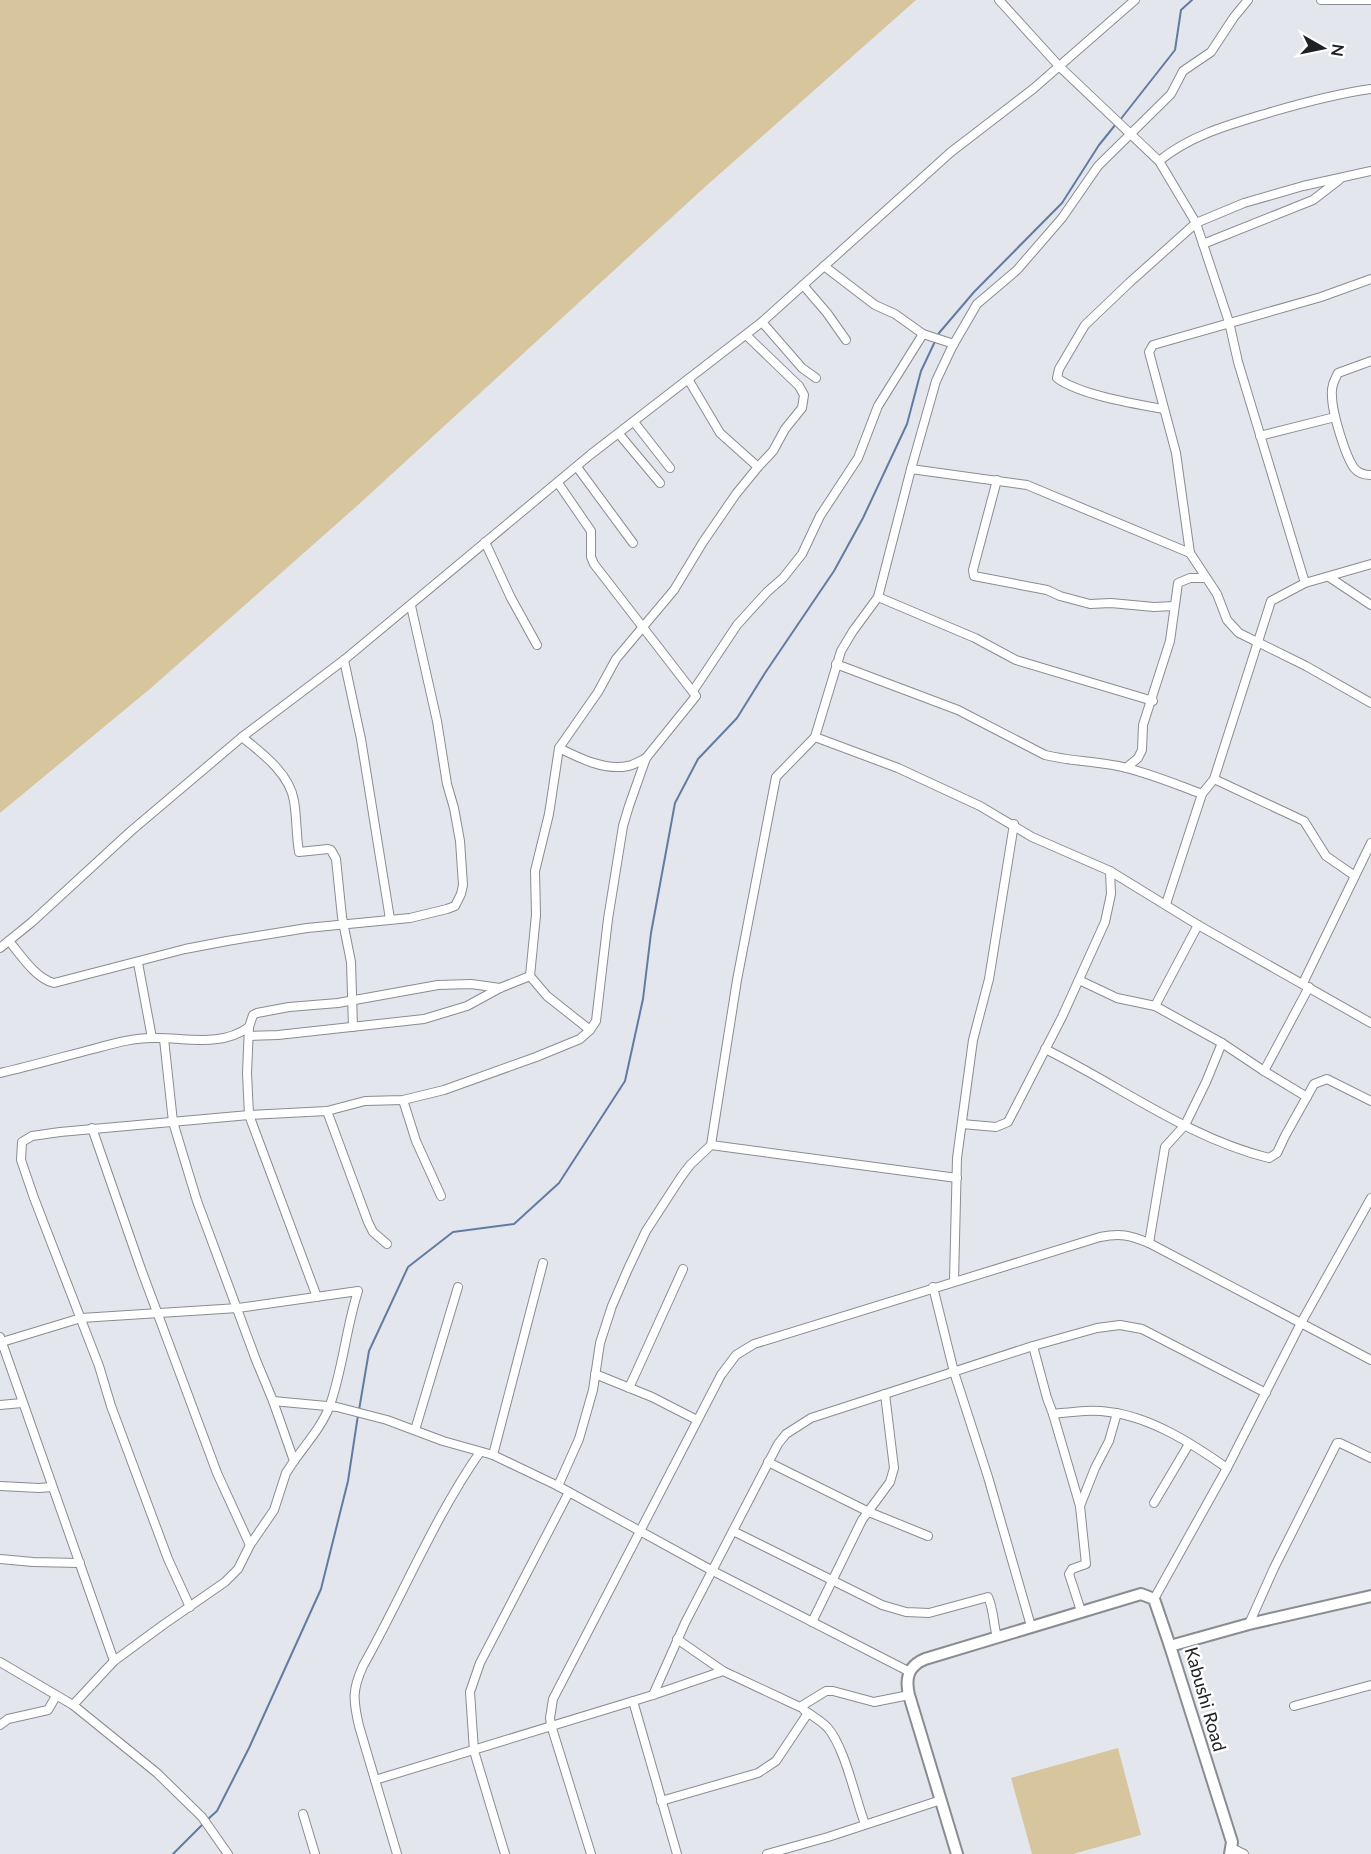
<svg xmlns="http://www.w3.org/2000/svg" width="1371" height="1854" viewBox="0 0 1371 1854" font-family="Lato,sans-serif">
<style>
.green{fill:#d7c59d}
.lines{fill:none;stroke-linecap:round;stroke-linejoin:round}
.stream{stroke:#627ba3;stroke-width:2}
.street-casing{stroke:#898c91;stroke-width:10}
.secondary-casing{stroke:#898c91;stroke-width:14}
.street{stroke:#fff;stroke-width:8}
.secondary{stroke:#fff;stroke-width:10}
.labels{text-anchor:middle;dominant-baseline:central;stroke-width:5;stroke-linejoin:round;paint-order:stroke}
.street-label{font-size:18px;fill:#202123;stroke:#fff}
</style>
<rect width="100%" height="100%" fill="#e3e7ed"/>
<g class="green">
<polygon points="0,0 916,0 706,186 358,505 151,688 0,813"/>
<polygon points="1118,1748 1141,1835 1073,1854 1032,1854 1011,1778"/>
</g>
<g class="lines">
<g class="stream">
<polyline points="1120,120 1175,50 1181,10 1192,0"/>
<polyline points="359,1410 369,1351 408,1267 453,1232 514,1224 559,1183 625,1081 643,999 651,933 675,803 698,759 737,718 765,673 834,571 863,518 907,424 921,371 939,333 974,292 1062,203 1099,145 1116,124"/>
<polyline points="208,1819 217,1811 249,1748 321,1589 348,1481 358,1415"/>
<polyline points="173,1854 204,1823"/>
</g>
<defs>
<g id="street">
<polyline points="999,0 1059,66 1159,161 1196,223 1229,322 1238,362 1305,583 1371,564"/>
<polyline points="1321,0 1371,0"/>
<path d="M1159,161c32,-26 69,-36 109,-48 34,-10 67,-19 103,-24"/>
<polyline points="1203,244 1313,200 1339,180"/>
<polyline points="824,266 875,305 895,314 923,334 954,344"/>
<polyline points="1371,279 1321,297 1153,345 1149,352 1176,453 1190,553 1217,594 1227,620 1239,633 1306,666 1371,703"/>
<polyline points="803,285 827,313 846,340"/>
<polyline points="762,322 802,368 816,378"/>
<path d="M1371,361l-33,12c-4,8 -7,14 -6,23 0,16 13,59 22,72 4,5 11,7 17,7"/>
<polyline points="688,379 720,433 758,467 773,451 785,429 802,408 804,395 799,386 746,335"/>
<path d="M1163,409c-28,-5 -83,-14 -106,-31l2,-9 26,-44 44,-42 67,-60 48,-20 59,-17 68,-15"/>
<polyline points="634,422 670,468"/>
<polyline points="619,434 660,483"/>
<polyline points="1260,436 1335,417"/>
<polyline points="577,467 633,543"/>
<polyline points="911,469 1027,485 1190,553"/>
<polyline points="997,480 973,570 974,576 1047,590 1060,596 1090,604 1111,603 1154,607 1174,606"/>
<polyline points="485,542 511,598 537,645"/>
<polyline points="1329,577 1371,605"/>
<polyline points="878,597 975,638 1016,660 1153,701"/>
<polyline points="344,660 361,739 390,919"/>
<path d="M836,664l122,46 87,45c24,6 49,6 73,11 29,6 57,18 84,28"/>
<polyline points="693,691 737,625 767,592 783,578 802,554 820,516 858,458 878,406 923,334"/>
<path d="M242,737c20,16 48,37 52,64 3,17 2,34 5,51l29,-3 3,1 5,9 6,58 9,45 2,65"/>
<polyline points="815,737 898,768 980,806 1032,837 1110,871 1198,925 1371,1023"/>
<path d="M559,748c20,10 46,23 69,18 6,-1 12,-5 18,-8"/>
<polyline points="1126,768 1138,758 1142,750 1143,725 1170,641 1178,583 1190,578 1204,578"/>
<polyline points="1214,779 1304,821 1326,856 1355,876"/>
<polyline points="1166,904 1202,794 1214,779 1271,601 1305,583"/>
<path d="M9,941c12,14 26,37 45,42l131,-34 42,-8 80,-13 103,-10 37,-9 8,-3 6,-12 2,-9 -3,-44 -6,-33 -7,-24 -10,-63 -26,-115"/>
<polyline points="0,948 32,922 131,831 242,737 344,660 590,455 762,322 951,152 1033,89 1135,0"/>
<polyline points="138,963 152,1038"/>
<polyline points="1079,980 1117,998 1155,1006 1222,1043 1264,1071 1309,987"/>
<polyline points="1303,983 1371,843"/>
<polyline points="1155,1006 1198,925"/>
<polyline points="590,1030 547,996 530,976 536,915 535,871 549,814 559,748 598,692 616,659 674,590 703,542 736,494 758,467"/>
<polyline points="249,1036 278,1035 424,1019 467,1006 500,988 530,976"/>
<polyline points="164,1039 173,1122 197,1201 256,1360 273,1401 294,1461 286,1473 274,1510 250,1545"/>
<path d="M1045,1049c74,36 143,89 224,109l8,-5 8,-17 29,-52 13,-5 44,22"/>
<polyline points="1264,1071 1307,1097"/>
<path d="M0,1073c31,-7 62,-16 93,-24 19,-5 39,-11 59,-11 33,-1 68,10 97,-11"/>
<polyline points="403,1100 416,1141 441,1196"/>
<polyline points="327,1111 368,1222 373,1232 387,1244"/>
<polyline points="962,1124 996,1127 1008,1122 1062,1017 1105,922 1111,894 1110,871"/>
<polyline points="711,1145 957,1178"/>
<polyline points="1149,1243 1165,1147 1185,1125 1206,1082 1222,1043"/>
<polyline points="954,1281 957,1158 973,1040 989,979 1014,824"/>
<polyline points="933,1287 954,1372 988,1477 1031,1626"/>
<polyline points="317,1297 249,1115 247,1073 249,1027 253,1015 257,1013 289,1007 338,1003 438,985 471,984 500,988"/>
<polyline points="0,1337 114,1661"/>
<path d="M2,1342l79,-24 157,-10 120,-17c-12,37 -15,77 -28,114 -7,20 -24,39 -36,56"/>
<polyline points="1033,1346 1047,1398 1053,1414 1080,1506 1086,1564 1072,1569 1069,1574 1081,1611"/>
<polyline points="595,1374 652,1397 697,1420"/>
<polyline points="629,1388 683,1269"/>
<polyline points="273,1401 337,1407 387,1420 443,1441 493,1455 558,1486 711,1570 908,1671"/>
<polyline points="0,1405 22,1403"/>
<path d="M1053,1414c19,-2 38,-5 56,-2 42,5 84,32 118,56"/>
<polyline points="415,1430 458,1287"/>
<polyline points="493,1455 543,1263"/>
<polyline points="768,1462 869,1512 928,1536"/>
<polyline points="0,1486 39,1488 52,1487"/>
<polyline points="558,1486 579,1439 593,1390 600,1343 612,1306 628,1269 646,1231 681,1177 690,1165 711,1145 737,980 776,777 815,737 841,651 853,631 878,597 911,469 936,381 952,347 977,304 1017,270 1062,218 1098,166 1171,94 1183,71 1211,52 1234,17 1248,0"/>
<polyline points="1154,1503 1189,1444"/>
<polyline points="1080,1506 1095,1468 1109,1441 1117,1413"/>
<path d="M733,1531l149,74 24,7 23,1 59,-16c6,13 5,26 9,40"/>
<polyline points="0,1559 33,1562 80,1563"/>
<polyline points="1154,1599 1227,1468 1301,1323 1371,1198"/>
<polyline points="190,1607 168,1559 111,1406 99,1366 34,1198 21,1160 22,1142 32,1136 60,1132 249,1115 327,1111 365,1101 403,1100 444,1090 536,1057 580,1039 590,1030 596,1021 608,919 623,826 629,806 646,758 696,696 594,564 591,557 591,531 558,483"/>
<polyline points="812,1622 862,1520 890,1482 894,1468 885,1394"/>
<polyline points="1249,1624 1274,1568 1337,1443 1340,1443 1371,1458"/>
<polyline points="677,1639 723,1671 800,1707 826,1691 833,1691 874,1702 909,1695"/>
<polyline points="0,1662 73,1705 157,1773 202,1817 228,1854"/>
<polyline points="653,1695 685,1623 778,1444 786,1434 811,1418 1033,1346 1097,1328 1120,1325 1142,1329 1266,1393"/>
<polyline points="633,1701 677,1854"/>
<polyline points="73,1705 114,1661 163,1625 225,1582 238,1569 250,1545 217,1473 141,1269 92,1128"/>
<polyline points="1294,1706 1371,1685"/>
<path d="M804,1710c7,5 16,10 23,17 18,20 28,71 38,97"/>
<polyline points="0,1725 8,1719 48,1710 56,1696"/>
<polyline points="375,1780 653,1695 723,1671"/>
<polyline points="661,1801 758,1773 776,1761 808,1713"/>
<polyline points="303,1814 315,1854"/>
<polyline points="1232,1848 1244,1854"/>
<path d="M397,1854l-38,-128c-6,-26 -7,-36 4,-60 40,-71 71,-148 117,-214"/>
<polyline points="505,1854 474,1751 470,1692 480,1663 569,1492"/>
<path d="M591,1854l-40,-129 -1,-7 3,-19 168,-324 15,-20 18,-11 346,-107c21,-4 29,-2 49,6l222,117"/>
<polyline points="767,1854 828,1837 941,1800"/>
</g>
<g id="secondary">
<path d="M957,1854l-48,-159c-4,-17 -1,-29 16,-36l216,-65 13,5 16,47"/>
<polyline points="1230,1854 1232,1842 1170,1646 1249,1624 1371,1596"/>
</g>
</defs>
<use href="#street" class="street-casing"/>
<use href="#secondary" class="secondary-casing"/>
<use href="#street" class="street"/>
<use href="#secondary" class="secondary"/>
</g>
<g class="labels">
<g class="street-label">
<text transform="translate(1206 1699) rotate(74)">Kabushi Road</text>
</g>
</g>
<g transform="translate(1323 48) rotate(99)" stroke="#ffffff" stroke-width="4.5" paint-order="stroke">
<path d="M0-4.5L10 22L0 15L-10 22Z" fill="#202123"/>
<text y="-9" font-size="16" font-weight="bold" text-anchor="middle" fill="#202123">N</text>
</g>
</svg>
